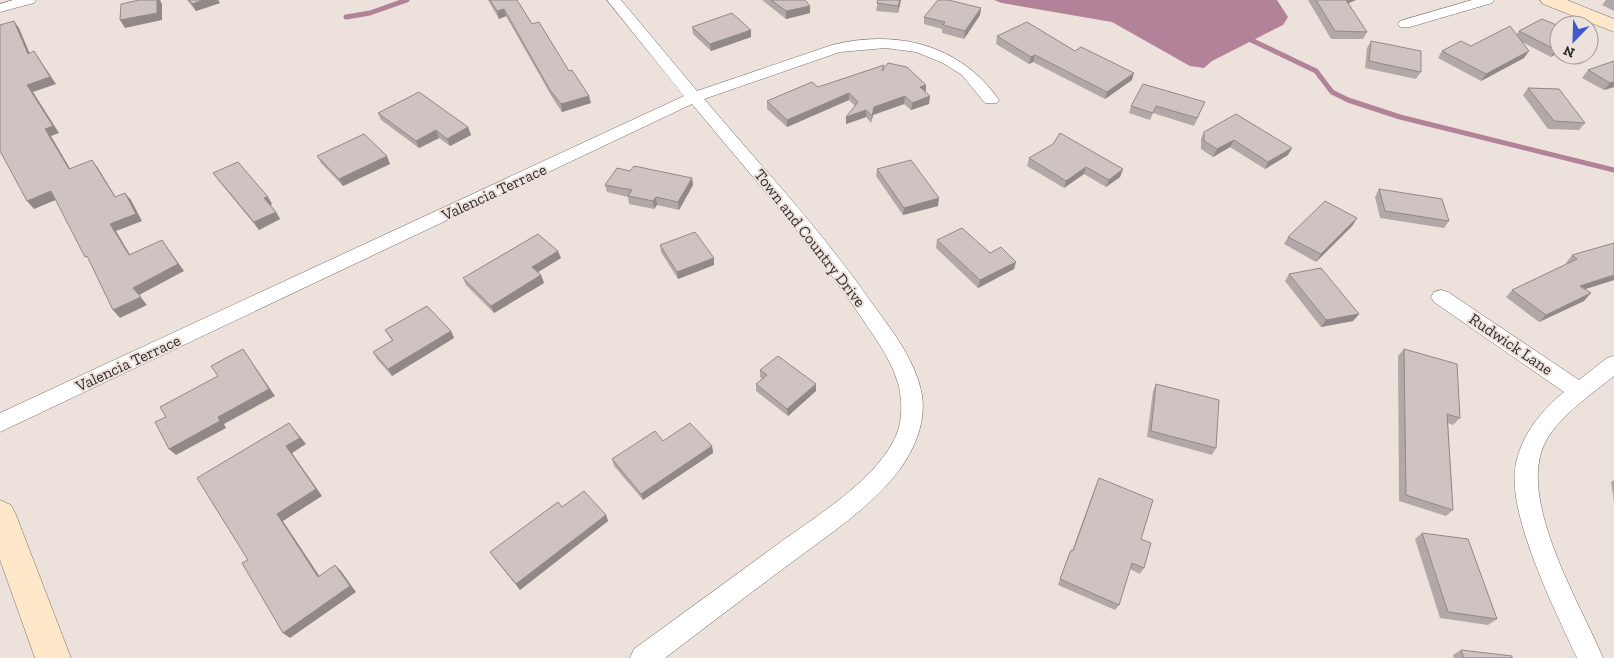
<svg xmlns="http://www.w3.org/2000/svg" width="1614" height="658" viewBox="0 0 1614 658" font-family="'Zilla Slab',serif">
<style>
.water{fill:#b28298}
.lines{fill:none;stroke-linecap:round;stroke-linejoin:round}
.stream{stroke:#b28298;stroke-width:5}
.street-casing{stroke:#776d69;stroke-width:1}
.secondary-casing{stroke:#776d69;stroke-width:1}
.street{fill:#fff;fill-rule:evenodd}
.secondary{fill:#fee8c9;fill-rule:evenodd}
.wall{fill:#b2a8a7}
.shaded-wall{fill:#918888}
.building{fill:#cfc3c2;stroke:#918888}
.labels{text-anchor:middle;dominant-baseline:central;stroke-width:4;stroke-linejoin:round;paint-order:stroke}
.street-label{font-size:16px;fill:#322e2c;stroke:#ede1dc}
</style>
<rect width="100%" height="100%" fill="#ede1dc"/>
<polygon class="water" points="994,0 1277,0 1288,17 1283,25 1212,61 1204,68 1190,66 1112,22 1002,3"/>
<g class="lines">
<g class="stream">
<polyline points="346,17 370,13 407,0"/>
<polyline points="1247,38 1316,71 1332,92 1348,100 1400,117 1614,170"/>
</g>
<defs>
<g id="street">
<polygon points="13,0 36,0 34,3 0,12 0,4"/>
<path d="M607,0h14l76,91 135,-46c64,-16 128,-1 167,55l-2,3h-12l-23,-28 -19,-12 -27,-11 -30,-4 -46,4 -136,47c58,68 119,133 170,207 20,27 42,56 48,89 4,27 -7,53 -22,74 -25,34 -63,60 -97,85 -46,34 -92,69 -138,104h-35l4,-9c48,-35 96,-70 144,-105 37,-27 93,-61 115,-102 10,-18 10,-40 5,-59 -8,-27 -26,-49 -41,-72 -50,-73 -109,-139 -165,-207l-692,328v-19l684,-317z"/>
<polygon points="1472,0 1494,0 1492,3 1410,27 1400,27 1398,24 1400,21"/>
<path d="M1441,290l7,2 131,88 28,-22 7,-2v20c-21,17 -59,43 -70,69 -26,57 37,160 59,213h-26c-21,-46 -72,-146 -61,-195 7,-30 25,-52 48,-71l-130,-90 -3,-5 3,-5z"/>
</g>
<g id="secondary">
<polygon points="1540,0 1567,0 1614,19 1614,32 1543,4"/>
<polygon points="0,500 11,505 16,515 71,658 35,658 0,560"/>
</g>
</defs>
<use href="#street" class="street-casing"/>
<use href="#secondary" class="secondary-casing"/>
<use href="#street" class="street"/>
<use href="#secondary" class="secondary"/>
</g>
<g class="wall">
<polygon points="187,0 218,0 220,3 196,11"/>
<polygon points="488,0 517,0 532,24 589,96 591,103 562,112 552,97 506,16 499,19"/>
<polygon points="762,0 805,0 810,6 810,13 786,19"/>
<polygon points="878,0 901,0 898,13 876,11"/>
<polygon points="1308,0 1356,0 1348,3 1367,32 1363,39 1331,39"/>
<polygon points="1606,0 1614,0 1614,11 1602,5"/>
<polygon points="981,8 980,15 964,39 942,33 942,29 924,24 924,17"/>
<polygon points="1542,19 1559,52 1551,57 1522,42 1524,58 1481,81 1438,58 1442,51 1471,46 1516,35 1519,31"/>
<polygon points="692,27 751,37 711,51 693,34"/>
<polygon points="997,36 1075,51 1132,80 1105,99 1033,62 1029,64 996,44"/>
<polygon points="1371,41 1421,72 1416,79 1365,68 1367,48"/>
<polygon points="1614,61 1614,87 1604,90 1582,78 1588,70"/>
<polygon points="884,69 926,92 929,104 911,110 904,104 873,115 871,123 866,117 846,124 855,106 849,100 787,127 767,109 767,101"/>
<polygon points="1528,88 1585,123 1579,130 1548,129 1523,95"/>
<polygon points="1205,102 1194,126 1153,113 1150,120 1129,113 1131,106"/>
<polygon points="378,113 468,127 471,135 450,146 439,138 419,148 381,120"/>
<polygon points="1204,132 1288,155 1265,169 1230,147 1213,157 1201,149 1201,139"/>
<polygon points="317,156 390,164 343,186 321,163"/>
<polygon points="1029,158 1123,169 1120,177 1106,187 1084,174 1064,188 1027,166"/>
<polygon points="877,169 938,206 903,215 876,176"/>
<polygon points="630,171 692,178 693,185 679,210 657,205 654,209 629,204 628,197 607,192 605,185"/>
<polygon points="213,173 268,197 272,204 270,205 276,212 280,219 259,230 218,180"/>
<polygon points="1379,189 1449,221 1444,228 1380,218 1375,197"/>
<polygon points="1353,225 1316,262 1284,244 1288,237"/>
<polygon points="937,240 990,253 1014,269 978,288 936,248"/>
<polygon points="660,245 714,258 714,265 678,279 661,252"/>
<polygon points="1572,255 1614,280 1585,289 1584,301 1539,322 1506,297 1512,290 1567,264 1566,263"/>
<polygon points="561,258 538,272 541,275 544,283 494,313 466,285 463,278"/>
<polygon points="1289,274 1359,314 1353,321 1321,327 1285,281"/>
<polygon points="385,330 451,331 454,338 392,376 377,359 373,352 392,341"/>
<polygon points="1404,349 1460,418 1453,425 1448,423 1453,510 1446,516 1399,501 1398,356"/>
<polygon points="760,370 816,384 816,391 788,416 756,391 756,384 762,379 760,377"/>
<polygon points="1156,384 1216,448 1212,455 1147,437 1153,391"/>
<polygon points="663,441 712,446 713,453 643,500 614,466 612,459"/>
<polygon points="1099,478 1141,539 1144,568 1140,574 1130,569 1119,605 1115,610 1058,585 1068,556 1071,550 1072,551 1096,485"/>
<polygon points="1614,480 1614,502 1611,482"/>
<polygon points="562,507 606,515 608,521 520,590 494,558 490,552"/>
<polygon points="1422,533 1497,619 1488,625 1440,618 1415,539"/>
<polygon points="1461,650 1512,658 1454,658 1453,655"/>
</g>
<g class="shaded-wall">
<polygon points="157,0 160,0 162,4 162,20 125,28 120,20"/>
<polygon points="204,0 218,0 220,3 196,11 192,4"/>
<polygon points="900,0 901,0 898,13 898,6"/>
<polygon points="1345,0 1356,0 1342,6"/>
<polygon points="810,6 810,13 786,19 786,11"/>
<polygon points="981,8 980,15 964,39 965,31"/>
<polygon points="504,9 506,16 499,19 497,11"/>
<polygon points="14,21 19,28 33,61 28,54"/>
<polygon points="751,30 751,37 711,51 710,44"/>
<polygon points="1559,48 1559,52 1551,57 1556,50"/>
<polygon points="34,51 56,84 33,92 59,133 51,136 75,177 69,169 45,129 27,85"/>
<polygon points="1529,51 1524,58 1481,81 1486,74"/>
<polygon points="1035,55 1033,62 1029,64 1031,57"/>
<polygon points="1134,73 1132,80 1105,99 1107,92"/>
<polygon points="1614,82 1614,87 1604,90 1610,83"/>
<polygon points="926,85 926,92 920,87"/>
<polygon points="849,93 849,100 787,127 787,120"/>
<polygon points="589,96 591,103 562,112 561,104"/>
<polygon points="905,96 904,104 873,115 871,123 872,116 874,107"/>
<polygon points="930,96 929,104 911,110 912,103"/>
<polygon points="866,110 866,117 846,124 846,117"/>
<polygon points="468,127 471,135 450,146 447,139"/>
<polygon points="436,130 439,138 419,148 416,141"/>
<polygon points="1234,140 1230,147 1213,157 1217,149"/>
<polygon points="1292,148 1288,155 1265,169 1268,162"/>
<polygon points="387,156 390,164 343,186 339,179"/>
<polygon points="92,160 98,168 120,204 115,197"/>
<polygon points="1086,167 1084,174 1064,188 1066,181"/>
<polygon points="1123,169 1120,177 1106,187 1109,180"/>
<polygon points="692,178 693,185 679,210 678,202"/>
<polygon points="51,191 58,199 34,209 27,201"/>
<polygon points="125,193 131,200 142,221 116,231 135,263 129,255 110,224"/>
<polygon points="268,197 272,204 269,206 264,198"/>
<polygon points="656,197 657,205 654,209 653,201"/>
<polygon points="939,198 938,206 903,215 904,208"/>
<polygon points="276,212 280,219 259,230 254,222"/>
<polygon points="1357,218 1353,225 1316,262 1321,254"/>
<polygon points="162,240 184,271 139,295 147,305 120,318 113,310 133,288"/>
<polygon points="558,251 561,258 535,274 532,267"/>
<polygon points="714,258 714,265 678,279 677,272"/>
<polygon points="1016,262 1014,269 978,288 980,280"/>
<polygon points="541,275 544,283 494,313 491,306"/>
<polygon points="1614,275 1614,280 1573,293 1580,286"/>
<polygon points="1591,293 1584,301 1539,322 1546,315"/>
<polygon points="1359,314 1353,321 1321,327 1326,320"/>
<polygon points="451,331 454,338 392,376 388,369"/>
<polygon points="243,349 275,396 224,424 226,428 176,455 169,449 218,417"/>
<polygon points="816,384 816,391 788,416 787,409"/>
<polygon points="289,423 306,444 292,453 322,496 283,521 324,583 318,577 277,514"/>
<polygon points="712,446 713,453 643,500 641,494"/>
<polygon points="606,515 608,521 520,590 516,584"/>
<polygon points="335,565 341,571 356,592 290,638 283,633"/>
</g>
<g class="building">
<polygon points="139,0 157,0 157,13 120,20 121,4"/>
<polygon points="189,0 204,0 192,4"/>
<polygon points="490,0 517,0 532,24 539,22 569,71 572,70 589,96 561,104 550,90 504,9 497,11"/>
<polygon points="771,0 805,0 810,6 786,11"/>
<polygon points="878,0 900,0 898,6 877,3"/>
<polygon points="938,0 949,0 981,8 965,31 943,25 945,22 924,17"/>
<polygon points="1316,0 1346,0 1367,32 1335,31"/>
<polygon points="732,13 751,30 710,44 692,27"/>
<polygon points="1542,19 1559,26 1559,48 1556,50 1519,31"/>
<polygon points="14,21 28,54 34,51 50,77 27,85 53,126 45,129 69,169 92,160 115,197 125,193 136,214 110,224 129,255 162,240 178,264 133,288 141,297 113,310 87,256 85,257 51,191 27,201 0,151 0,25"/>
<polygon points="1027,22 1075,51 1081,47 1134,73 1107,92 1035,55 1031,57 997,36"/>
<polygon points="1510,26 1529,51 1486,74 1442,51 1461,41 1471,46"/>
<polygon points="1371,41 1421,51 1421,72 1369,61"/>
<polygon points="1614,61 1614,82 1610,83 1588,70"/>
<polygon points="888,63 907,67 926,85 920,87 930,96 912,103 905,96 874,107 872,116 866,110 846,117 858,102 849,93 787,120 767,101 812,82 818,87 884,65 882,71"/>
<polygon points="1143,84 1205,102 1197,118 1156,106 1153,113 1131,106"/>
<polygon points="1528,88 1559,89 1585,123 1554,121"/>
<polygon points="419,92 468,127 447,139 436,130 416,141 378,113"/>
<polygon points="1236,114 1292,148 1268,162 1234,140 1217,149 1204,141 1204,132"/>
<polygon points="1060,133 1123,169 1109,180 1086,167 1066,181 1029,158 1053,144"/>
<polygon points="364,134 387,156 339,179 317,156"/>
<polygon points="911,160 939,198 904,208 877,169"/>
<polygon points="238,162 268,197 264,198 276,212 254,222 213,173"/>
<polygon points="634,166 692,178 678,202 656,197 653,201 628,196 632,190 605,185 617,168 630,171"/>
<polygon points="1379,189 1442,199 1449,221 1385,211"/>
<polygon points="1325,201 1357,218 1321,254 1288,237"/>
<polygon points="962,228 990,253 1001,247 1016,262 980,280 937,240"/>
<polygon points="695,232 714,258 677,272 660,245"/>
<polygon points="538,234 558,251 532,267 541,275 491,306 463,278"/>
<polygon points="1614,243 1614,275 1580,286 1591,293 1546,315 1512,290 1577,259 1572,255"/>
<polygon points="1321,268 1359,314 1326,320 1289,274"/>
<polygon points="427,306 451,331 388,369 373,352 393,340 385,330"/>
<polygon points="243,349 269,389 218,417 220,421 169,449 155,422 166,417 160,407 218,376 211,366"/>
<polygon points="1404,349 1457,364 1460,418 1447,414 1453,510 1406,495"/>
<polygon points="778,356 816,384 787,409 756,384 767,375 760,370"/>
<polygon points="1156,384 1219,400 1216,448 1151,431"/>
<polygon points="289,423 300,438 286,446 316,489 277,514 318,577 335,565 350,586 283,633 242,563 248,560 197,478"/>
<polygon points="690,423 712,446 641,494 612,459 655,431 663,441"/>
<polygon points="1099,478 1153,500 1141,539 1151,543 1144,568 1132,563 1119,605 1060,579 1071,550 1073,551"/>
<polygon points="584,491 606,515 516,584 490,552 558,502 562,507"/>
<polygon points="1422,533 1468,539 1497,619 1448,612"/>
<polygon points="1461,650 1512,656 1512,658 1464,658"/>
</g>
<g class="labels">
<g class="street-label">
<text transform="translate(494 192) rotate(-25)">Valencia Terrace</text>
<text transform="translate(810 238) rotate(52)">Town and Country Drive</text>
<text transform="translate(1511 344) rotate(34)">Rudwick Lane</text>
<text transform="translate(128 363) rotate(-25)">Valencia Terrace</text>
</g>
</g>
<g transform="translate(1574 40) rotate(203)"><circle r="24" fill="#ede1dc" stroke="#a29996"/>
<path d="M0-4L9 19L0 12L-9 19Z" fill="#3c5acc"/>
<text y="-8" font-size="14" font-weight="bold" text-anchor="middle" fill="#322e2c">N</text>
</g>
</svg>
